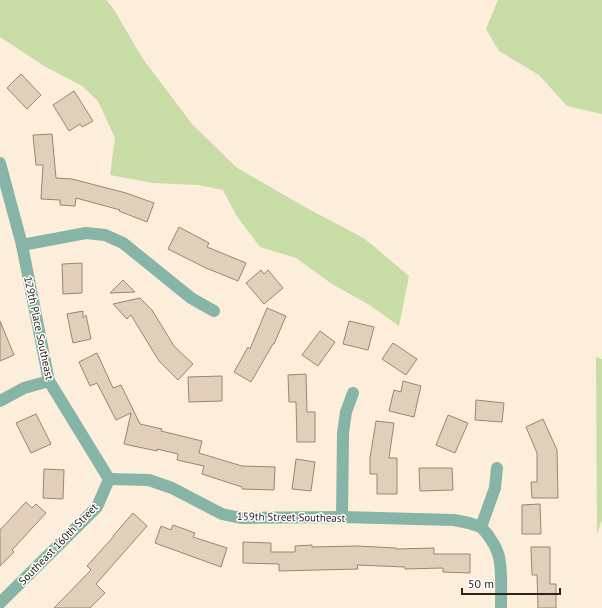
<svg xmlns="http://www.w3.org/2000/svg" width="602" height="608" viewBox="0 0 602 608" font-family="'PT Sans',sans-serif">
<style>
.green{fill:#c8dca5}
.building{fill:#e2cfb9;stroke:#978672}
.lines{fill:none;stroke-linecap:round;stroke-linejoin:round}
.minor{stroke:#86b4a7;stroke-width:12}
.labels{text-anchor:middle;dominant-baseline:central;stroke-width:3;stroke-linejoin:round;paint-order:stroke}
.street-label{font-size:11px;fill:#2a231b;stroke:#fff}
</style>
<rect width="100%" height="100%" fill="#fdeedc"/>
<g class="green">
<polygon points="0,0 106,0 113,8 143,59 192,124 236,167 303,206 365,239 409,276 399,326 368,304 332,284 296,258 260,247 236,215 223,190 198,185 153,183 110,175 115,138 98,101 82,86 44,66 0,37"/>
<polygon points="498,0 602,0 602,114 567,106 539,75 499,51 486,29"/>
<polygon points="596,357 602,359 602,520 597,534"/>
</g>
<g class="building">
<polygon points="21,74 41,95 27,109 7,88"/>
<polygon points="74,91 93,121 82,127 80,124 69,131 53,105"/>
<polygon points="52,134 56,178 72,179 126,193 154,203 147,222 119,211 120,210 76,198 75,206 60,205 60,200 41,199 43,165 36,165 33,135"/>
<polygon points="179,227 209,243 207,247 246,263 238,281 206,268 168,249"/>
<polygon points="82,263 82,293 63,294 62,264"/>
<polygon points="261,270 264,274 268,270 283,288 264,304 246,283"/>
<polygon points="123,280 135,292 110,293"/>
<polygon points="140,298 152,310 174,346 193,364 178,380 159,361 131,315 127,319 113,304"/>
<polygon points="267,308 286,316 274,344 273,344 251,382 234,372 248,347 250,349"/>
<polygon points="83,311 83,318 86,315 91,339 73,343 67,314"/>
<polygon points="0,321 14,355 0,361"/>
<polygon points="349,321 374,327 368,350 343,344"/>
<polygon points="320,331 335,342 318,366 302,355"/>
<polygon points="393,343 417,359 406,375 382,359"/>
<polygon points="97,353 113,388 121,385 140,424 162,429 161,431 202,441 199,453 242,466 275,467 274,490 242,489 242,487 202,474 204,466 177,460 178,454 157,449 157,451 124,444 131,413 116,420 97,383 90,386 79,362"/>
<polygon points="306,374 307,412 315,412 315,442 297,442 296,402 289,402 288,375"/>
<polygon points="222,376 222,401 189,402 188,377"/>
<polygon points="403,381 421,386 414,417 389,411 394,390 401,392"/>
<polygon points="476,400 504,403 502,422 475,420"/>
<polygon points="36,414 51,444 31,453 16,423"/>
<polygon points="448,415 468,423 455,453 436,445"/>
<polygon points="543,419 557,450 558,498 532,498 531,482 537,482 537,453 526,427"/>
<polygon points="376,421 394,423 389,458 397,458 397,494 377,494 377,474 370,474 370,458"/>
<polygon points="296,459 315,462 311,491 292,489"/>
<polygon points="419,468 452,468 453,490 420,491"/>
<polygon points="44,469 64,470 63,499 43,498"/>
<polygon points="26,502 32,508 36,504 46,513 12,550 14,552 0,566 0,530"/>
<polygon points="540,504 541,534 522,534 522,505"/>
<polygon points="133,513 147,526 96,584 105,593 90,608 54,608 91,570 87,566 114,536 113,536"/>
<polygon points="173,525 195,533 193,537 227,548 221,567 155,543 161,526 171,530"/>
<polygon points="243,542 271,543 271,552 295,552 295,546 312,545 312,547 357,546 396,548 396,549 434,548 434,554 470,554 470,573 443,572 443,568 405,569 405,567 357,565 358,569 279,571 279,564 243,563"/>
<polygon points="531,547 550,547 550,584 556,584 556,608 538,608 537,575 532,575"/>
</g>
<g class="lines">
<g class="minor">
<polyline points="0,163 22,245 49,381 109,479"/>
<polyline points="22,245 86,233 105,235 123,243 191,298 214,311"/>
<polyline points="0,401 24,388 49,381"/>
<polyline points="109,479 149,480 172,488 222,514 241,518 342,517 454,520 469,523 481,527"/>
<polyline points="342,517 343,433 346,412 353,393"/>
<path d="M481,527c9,9 18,23 19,36 2,15 1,30 1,45"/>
<polyline points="481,527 495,488 497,468"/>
<polyline points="0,603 97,507 109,479"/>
</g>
</g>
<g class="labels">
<g class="street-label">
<text transform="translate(39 328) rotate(78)">129th Place Southeast</text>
<text transform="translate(291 517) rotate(1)">159th Street Southeast</text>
<text transform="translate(58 544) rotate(-46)">Southeast 160th Street</text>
</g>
</g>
<path d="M462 588v6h98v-6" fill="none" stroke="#2a231b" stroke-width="2"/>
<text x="468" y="588" font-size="12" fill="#2a231b" stroke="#ffffff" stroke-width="3" paint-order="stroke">50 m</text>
</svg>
